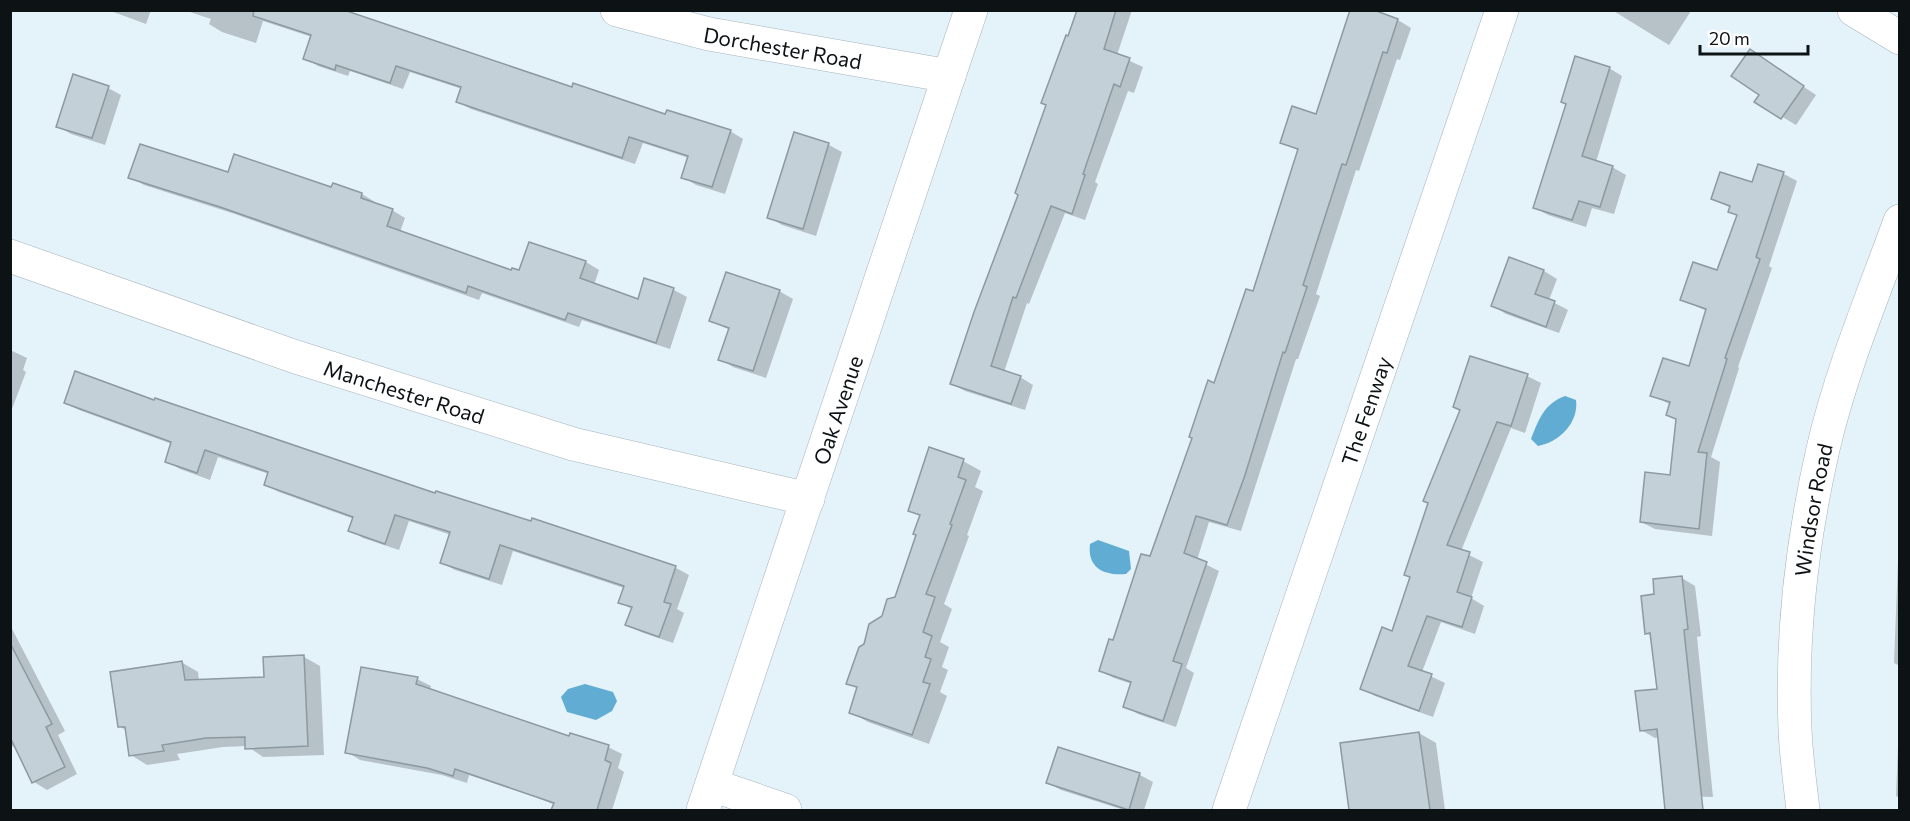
<svg xmlns="http://www.w3.org/2000/svg" width="1910" height="821" viewBox="0 0 1910 821" font-family="Commissioner,sans-serif">
<style>
.water{fill:#61acd2}
.shadow{fill:#0003}
.building{fill:#c3d0d8;stroke:#8c99a0;stroke-width:1.5}
.lines{fill:none;stroke-linecap:round;stroke-linejoin:round}
.minor-casing{stroke:#a6b3bb;stroke-width:34}
.minor{stroke:#fff;stroke-width:33}
.labels{text-anchor:middle;dominant-baseline:central;stroke-width:5;stroke-linejoin:round;paint-order:stroke}
.street-label{font-size:21px;fill:#0d1214;stroke:#fff}
</style>
<rect width="100%" height="100%" fill="#e4f2fa"/>
<g class="water">
<path d="M1565,396l11,4c3,22 -16,42 -38,46l-7,-7c8,-20 13,-35 34,-43z"/>
<path d="M1098,540l31,11 2,18 -5,5c-22,2 -39,-6 -36,-30z"/>
<polygon points="585,684 613,692 617,701 612,711 596,720 567,712 561,697 568,689"/>
</g>
<g class="shadow">
<polygon points="108,10 151,10 146,24"/>
<polygon points="184,10 340,10 573,89 666,116 730,131 743,139 725,194 696,185 683,177 689,158 643,143 635,164 471,109 458,102 462,89 410,72 403,89 350,71 348,76 318,66 305,58 312,37 263,21 256,43 222,32 209,24 211,19"/>
<polygon points="1079,10 1132,10 1117,55 1143,67 1134,93 1128,91 1095,182 1098,184 1085,220 1065,213 1029,304 1027,303 1004,372 1020,377 1033,385 1025,410 965,391 952,384 1020,194"/>
<polygon points="1612,10 1690,10 1691,11 1669,45"/>
<polygon points="1398,20 1411,28 1400,60 1397,59 1359,171 1356,170 1316,294 1320,296 1298,359 1296,359 1241,531 1209,522 1197,560 1219,571 1186,668 1194,673 1176,727 1138,714 1125,706 1132,684 1114,678 1100,671 1151,558 1215,385 1254,293 1299,151 1282,142 1317,116"/>
<polygon points="1750,51 1816,95 1796,125 1756,101 1761,95"/>
<polygon points="1609,68 1622,76 1596,162 1612,167 1626,175 1614,214 1592,208 1586,227 1548,215 1535,208"/>
<polygon points="108,88 121,95 105,145 71,134 57,126"/>
<polygon points="795,134 829,145 842,152 816,236 782,225 769,217"/>
<polygon points="1759,166 1784,174 1797,181 1769,266 1772,268 1738,367 1739,368 1711,457 1720,462 1712,536 1655,529 1641,522 1671,477 1678,420 1668,414 1671,405 1652,395 1690,368 1707,311 1682,300 1718,272 1738,216 1730,212 1731,208 1713,199 1753,184"/>
<polygon points="229,174 362,194 375,202 374,204 392,210 405,218 400,232 512,271 520,272 530,243 586,262 599,270 594,285 638,300 645,280 674,290 687,297 670,349 582,320 579,327 482,293 479,300 235,214 144,185 130,177"/>
<polygon points="1510,259 1544,271 1557,279 1549,300 1568,310 1559,333 1506,314 1493,306"/>
<polygon points="779,291 793,299 766,378 733,367 720,359 730,330 711,321"/>
<polygon points="10,350 27,358 23,370 26,372 10,414"/>
<polygon points="1527,376 1541,383 1525,433 1511,428 1461,551 1483,562 1471,598 1484,606 1475,634 1441,622 1422,672 1445,683 1433,717 1375,696 1362,688 1393,633 1411,578 1406,575 1429,503"/>
<polygon points="155,402 436,495 532,523 533,520 676,568 689,575 677,609 684,613 673,643 641,632 627,625 633,610 620,602 624,588 513,551 502,585 455,570 442,563 451,535 409,521 399,550 363,538 350,530 354,519 279,492 265,485 269,474 218,457 210,480 180,469 167,461 172,444 79,410 65,403"/>
<polygon points="963,461 981,471 975,487 983,491 967,535 969,536 944,604 952,609 940,642 949,647 942,667 948,670 940,692 947,696 929,744 868,722 851,712 858,689 848,683 866,645 896,598 918,535 921,516 909,510"/>
<polygon points="1899,535 1900,535 1900,666 1894,663"/>
<polygon points="1682,578 1695,586 1701,636 1697,637 1713,797 1677,796 1659,737 1655,738 1641,730 1659,690 1652,636 1646,633 1656,596"/>
<polygon points="10,625 65,731 58,735 77,774 47,790 34,782 18,749 10,745"/>
<polygon points="304,657 320,666 324,755 263,757 247,746 223,747 177,754 180,760 147,765 131,755 127,731 120,726 181,662 198,672 199,681 266,678"/>
<polygon points="417,679 431,686 430,690 570,738 608,747 622,754 618,768 624,772 612,810 555,810 553,809 555,805 538,798 469,775 467,783 442,775 360,760 347,752"/>
<polygon points="1900,698 1900,798 1896,796"/>
<polygon points="1419,733 1436,743 1445,810 1351,810 1342,744"/>
<polygon points="1059,749 1140,775 1153,782 1144,810 1124,810 1061,790 1048,783"/>
</g>
<g class="building">
<polygon points="254,10 344,10 572,87 573,83 665,114 667,110 731,130 712,187 681,178 688,156 629,137 622,158 456,102 461,87 396,66 390,83 336,65 335,70 303,59 311,35 253,16"/>
<polygon points="1077,10 1116,10 1104,49 1130,58 1120,87 1114,84 1083,174 1085,175 1072,214 1051,206 1016,298 1013,297 991,366 1021,376 1011,404 950,384 974,312 1018,195 1015,193 1046,105 1041,103 1066,35 1068,36"/>
<polygon points="1350,10 1374,10 1398,19 1387,53 1383,52 1346,165 1342,164 1303,285 1307,287 1285,353 1283,352 1245,475 1227,525 1196,516 1184,553 1207,562 1173,661 1182,664 1163,721 1123,707 1131,682 1099,671 1109,639 1113,640 1141,554 1150,556 1192,438 1189,437 1208,380 1214,383 1246,289 1253,291 1298,149 1280,143 1292,106 1316,114"/>
<polygon points="1750,49 1804,86 1781,119 1754,102 1759,95 1731,76"/>
<polygon points="1575,56 1610,67 1582,156 1613,166 1600,207 1579,201 1572,220 1533,208 1566,104 1561,102"/>
<polygon points="73,74 109,86 92,138 56,127"/>
<polygon points="794,132 829,143 803,229 767,218"/>
<polygon points="140,144 228,172 234,154 331,187 333,183 362,193 361,198 393,209 387,226 511,270 512,268 519,270 529,242 586,261 580,278 638,299 644,278 674,288 656,343 568,313 565,320 468,286 466,293 220,207 128,178"/>
<polygon points="1758,164 1784,172 1756,257 1760,259 1725,358 1727,359 1698,452 1707,453 1699,529 1640,522 1645,472 1670,475 1676,419 1666,415 1670,402 1650,396 1663,358 1689,366 1706,309 1680,300 1693,262 1717,270 1737,215 1728,212 1730,206 1711,199 1720,172 1752,182"/>
<polygon points="1509,257 1544,270 1535,294 1555,301 1546,327 1491,306"/>
<polygon points="726,272 780,290 753,371 718,360 729,328 709,321"/>
<polygon points="1470,356 1528,374 1511,426 1497,422 1447,545 1470,552 1457,592 1472,597 1462,627 1427,616 1408,666 1432,674 1419,711 1360,689 1382,627 1392,631 1410,577 1404,575 1428,503 1423,501 1460,410 1453,407"/>
<polygon points="75,371 154,400 155,398 435,493 436,491 531,521 532,518 676,566 664,602 671,604 659,637 625,625 632,607 618,603 624,586 500,545 489,579 440,563 450,532 395,515 385,544 348,531 353,517 264,485 268,472 205,450 197,473 165,462 171,442 64,403"/>
<polygon points="929,447 964,459 958,477 966,480 950,524 952,525 926,594 935,597 923,632 932,636 925,657 931,659 923,682 930,684 912,735 849,713 857,687 846,684 859,647 864,644 869,624 882,616 887,599 895,597 916,535 913,534 920,515 908,511"/>
<polygon points="1682,576 1688,629 1684,630 1703,810 1665,810 1657,729 1640,731 1635,691 1657,689 1650,633 1645,634 1641,596 1654,594 1653,579"/>
<polygon points="10,643 52,724 46,727 65,767 32,783 10,737"/>
<polygon points="304,655 308,746 245,749 245,737 206,738 162,745 164,751 129,756 125,727 118,727 110,672 182,661 185,680 264,677 263,657"/>
<polygon points="361,667 418,677 416,684 569,736 570,733 609,745 605,760 611,763 597,810 551,810 554,803 455,769 453,776 427,768 345,753"/>
<polygon points="1419,732 1430,810 1349,810 1340,743"/>
<polygon points="1058,747 1140,773 1129,810 1046,783"/>
</g>
<g class="lines">
<defs>
<g id="minor">
<path id="s1" d="M617,10l92,24 240,42"/>
<polyline points="1854,10 1900,38"/>
<path id="s2" d="M10,256l286,101 277,87 235,55"/>
<polyline points="712,785 785,810"/>
<path id="s3" d="M703,810l268,-800"/>
<path id="s4" d="M1229,810l273,-800"/>
<path id="s5" d="M1803,810c-3,-27 -7,-54 -8,-81 -4,-94 7,-188 28,-280 18,-78 50,-153 77,-228"/>
</g>
</defs>
<use href="#minor" class="minor-casing"/>
<use href="#minor" class="minor"/>
</g>
<g class="labels">
<g class="street-label">
<text stroke="none"><textPath href="#s1" startOffset="170">Dorchester Road</textPath></text>
<text stroke="none"><textPath href="#s2" startOffset="417">Manchester Road</textPath></text>
<text stroke="none"><textPath href="#s3" startOffset="422">Oak Avenue</textPath></text>
<text stroke="none"><textPath href="#s4" startOffset="422">The Fenway</textPath></text>
<text stroke="none"><textPath href="#s5" startOffset="302">Windsor Road</textPath></text>
</g>
</g>
<rect width="1910" height="821" fill="none" stroke="#0d1214" stroke-width="24"/>
<path d="M1700 45v9h108v-9" fill="none" stroke="#0d1214" stroke-width="3"/>
<text x="1709" y="45" font-size="18" fill="#0d1214" stroke="#ffffff" stroke-width="4.5" paint-order="stroke">20 m</text>
</svg>
